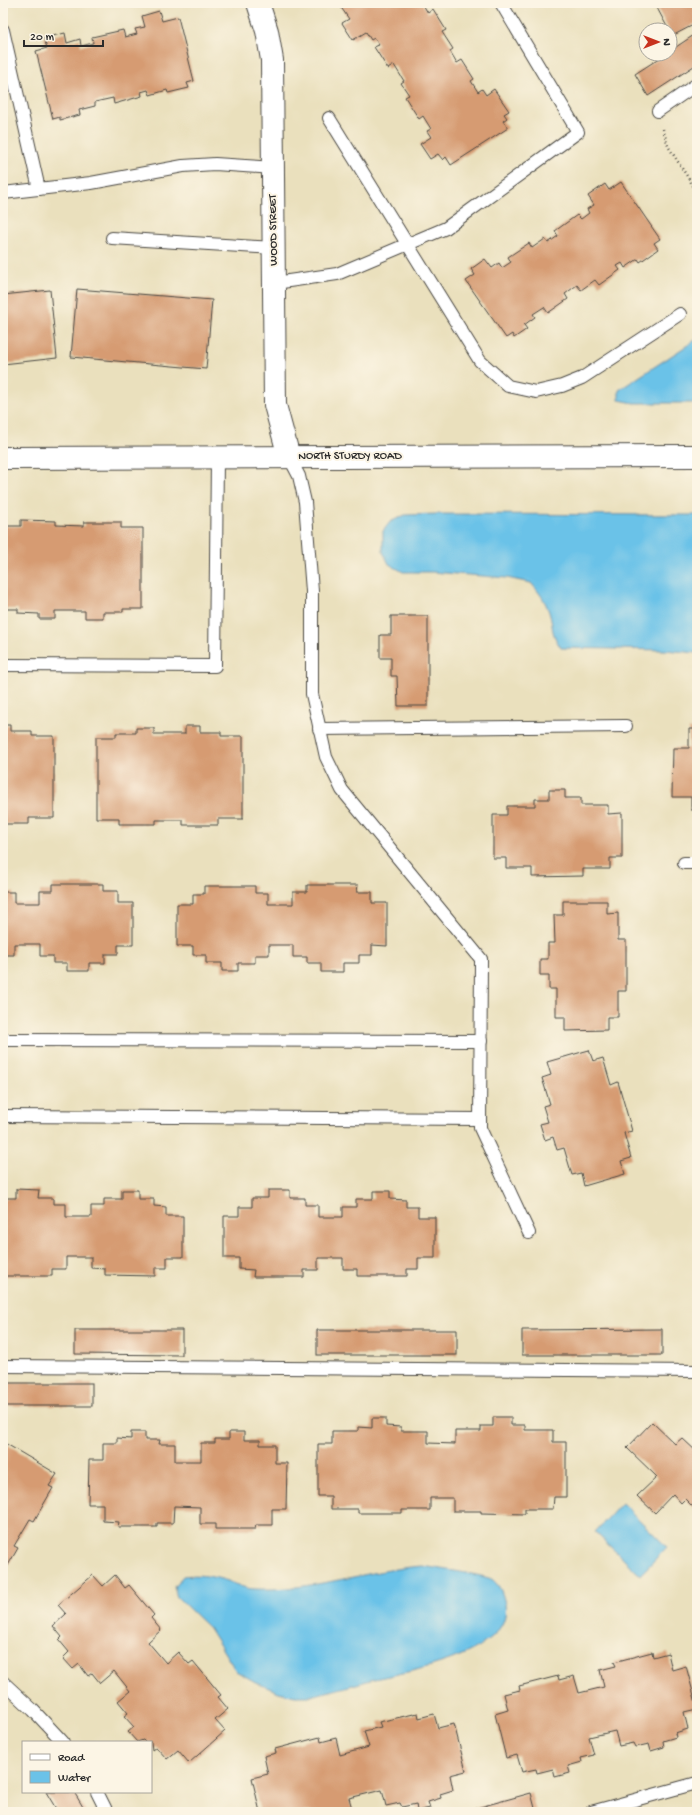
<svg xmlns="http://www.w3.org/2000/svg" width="700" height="1815" viewBox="0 0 700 1815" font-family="'Gochi Hand',sans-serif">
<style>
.water{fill:#6bc2e8;stroke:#4b768a}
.building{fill:#d69b72}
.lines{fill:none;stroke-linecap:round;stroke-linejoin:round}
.lane-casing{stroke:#484641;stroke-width:14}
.street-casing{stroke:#484641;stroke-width:24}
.secondary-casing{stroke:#484641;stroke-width:24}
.path{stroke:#484641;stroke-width:2.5;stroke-dasharray:1 3;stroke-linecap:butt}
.lane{stroke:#fff;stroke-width:12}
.street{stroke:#fff;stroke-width:22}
.secondary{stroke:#fff;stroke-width:22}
.labels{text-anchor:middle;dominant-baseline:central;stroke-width:4;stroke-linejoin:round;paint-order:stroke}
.street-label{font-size:12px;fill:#2b2b2b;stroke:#fcf5e5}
</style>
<rect width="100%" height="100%" fill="#fcf5e5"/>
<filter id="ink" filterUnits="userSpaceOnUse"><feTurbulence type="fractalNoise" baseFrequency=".025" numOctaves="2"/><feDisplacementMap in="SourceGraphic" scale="8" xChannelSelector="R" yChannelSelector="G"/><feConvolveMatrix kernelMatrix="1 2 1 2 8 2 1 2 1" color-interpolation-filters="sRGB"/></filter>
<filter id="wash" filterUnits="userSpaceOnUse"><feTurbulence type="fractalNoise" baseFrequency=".012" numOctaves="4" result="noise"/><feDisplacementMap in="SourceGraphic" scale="16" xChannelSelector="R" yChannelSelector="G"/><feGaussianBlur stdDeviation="0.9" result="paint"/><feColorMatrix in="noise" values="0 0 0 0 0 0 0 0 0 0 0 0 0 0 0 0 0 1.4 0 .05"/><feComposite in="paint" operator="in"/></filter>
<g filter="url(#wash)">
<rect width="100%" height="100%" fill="#eae0bd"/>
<g class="water">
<polygon points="697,339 697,403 634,403 619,400 619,390"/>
<path d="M438,514l259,1v138l-32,-3 -104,-2c-11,-16 -7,-20 -12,-36 -4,-12 -10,-20 -18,-29l-24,-5 -75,-6h-29l-14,-8 -6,-12v-21l7,-9 15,-7z"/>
<polygon points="622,1503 667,1547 640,1575 595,1532"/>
<path d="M422,1566c12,2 65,9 71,14 8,7 10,15 12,24 9,50 -97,68 -131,75 -21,6 -42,12 -64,17h-15l-16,-4 -20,-8 -23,-13 -27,-43 -32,-31 -3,-10 9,-11c16,-2 29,0 45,5 10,4 17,8 28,8 57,2 111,-19 166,-23z"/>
</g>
<g id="blocks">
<g class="building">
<polygon points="344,3 422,3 428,13 433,9 446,30 442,32 453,49 450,51 457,63 462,60 474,79 471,81 478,92 482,89 486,95 494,89 509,111 504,114 507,118 503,121 508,128 451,165 446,157 443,160 438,154 430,159 420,144 431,137 427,131 431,129 423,116 419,119 405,97 409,95 401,83 404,81 394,65 388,69 374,47 379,45 374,38 371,40 366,32 353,40 342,23 349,19 340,6"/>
<polygon points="661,3 697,3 697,23 672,36 656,6"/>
<polygon points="159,11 162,21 178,17 194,81 187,83 189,88 168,93 167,90 150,95 148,90 141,92 142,96 114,104 113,98 95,102 95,106 79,110 80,115 60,120 60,117 53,119 36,51 47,48 44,38 65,33 67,43 80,39 81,46 93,43 92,37 123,30 125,37 137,34 135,29 145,27 142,16"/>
<polygon points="697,33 697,64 648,96 635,74 666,54 670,54 670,51"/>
<polygon points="621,182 660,239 654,243 658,249 640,262 638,259 625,268 622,263 617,266 620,270 599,285 595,280 581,290 577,285 565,294 568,299 548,313 544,307 533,314 535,317 524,325 527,329 514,338 512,334 506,338 466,281 475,275 471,269 485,259 492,268 499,263 502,268 511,262 508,257 529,243 532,248 545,239 548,243 558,236 555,231 577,215 581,219 589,213 587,209 594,205 588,196 605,184 609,190"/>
<polygon points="77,289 212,300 206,369 71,357"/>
<polygon points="50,290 57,358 3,364 3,295"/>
<polygon points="21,520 56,521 56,525 84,526 84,522 121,522 121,528 143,528 143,609 123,609 123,612 103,612 103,618 85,618 85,611 55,611 55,619 39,619 39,614 18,613 18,609 3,609 3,526 21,526"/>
<polygon points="391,616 428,616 428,706 398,706 397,676 391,676 391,658 380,658 380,635 391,635"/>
<polygon points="3,725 10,725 10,731 32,731 32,736 54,736 54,818 29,818 29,824 3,824"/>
<polygon points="185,726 200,726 200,732 221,732 221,736 243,736 243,819 218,819 218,825 183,825 183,820 156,820 156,824 119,824 119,818 96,818 96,737 116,737 116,733 136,733 136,728 154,728 154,734 185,734"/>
<polygon points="689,729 697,729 697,810 691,810 691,797 672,797 673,748 689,748"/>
<polygon points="549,790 565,790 565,798 581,798 581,805 608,805 608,814 622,813 622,858 610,858 610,869 583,869 583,876 532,877 532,868 506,868 506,858 493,858 493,815 507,815 507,806 535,806 535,799 549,799"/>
<polygon points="53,884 103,884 103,891 118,891 118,903 133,903 133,945 118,945 118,954 105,954 105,963 89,963 89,971 67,971 67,963 53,963 53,956 40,956 40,944 14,944 14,955 3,955 3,892 14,892 14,903 40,903 40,891 53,891"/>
<polygon points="307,885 358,885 357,892 372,892 372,903 387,903 387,946 372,945 372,955 359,955 359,963 343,963 343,972 321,972 321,963 307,963 307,957 293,957 293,945 269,945 269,955 255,955 255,963 238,963 238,971 222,971 222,963 206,963 206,955 193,955 193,946 177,946 177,904 193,904 193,894 204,894 204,886 255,886 255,893 268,893 268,904 293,904 293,892 307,892"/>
<polygon points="563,901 607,901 607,914 618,913 618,940 626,940 626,991 618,991 618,1017 607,1017 607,1030 565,1031 565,1017 556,1017 556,989 549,989 549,975 540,975 540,959 548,959 548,943 555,943 554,915 563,915"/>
<polygon points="589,1050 593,1061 603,1058 611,1085 618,1082 632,1131 624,1133 631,1158 621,1161 625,1174 584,1186 581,1173 572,1175 564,1148 557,1150 553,1137 545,1140 540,1124 548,1122 543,1106 550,1104 542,1078 551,1075 547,1062"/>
<polygon points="16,1189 39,1190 38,1198 53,1198 53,1204 66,1204 66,1217 91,1217 91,1206 104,1206 104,1199 122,1199 122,1190 138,1190 138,1199 154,1199 154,1206 166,1207 166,1216 183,1216 183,1257 167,1257 167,1268 155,1268 155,1276 105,1275 105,1269 91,1268 91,1257 66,1257 66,1269 52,1269 52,1276 3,1276 3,1198 16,1198"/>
<polygon points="268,1190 290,1190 290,1198 305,1198 305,1205 318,1205 318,1217 343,1217 343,1207 356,1207 356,1199 373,1199 373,1191 390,1191 390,1199 406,1200 406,1207 418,1207 418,1217 435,1217 435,1258 418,1258 418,1269 407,1269 407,1276 357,1276 357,1269 343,1269 343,1258 318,1258 318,1270 304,1270 304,1277 253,1277 254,1270 239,1269 239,1258 224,1258 224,1216 239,1216 239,1207 252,1207 252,1198 268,1198"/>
<polygon points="696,1231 697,1231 697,1272 695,1272"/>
<polygon points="662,1329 662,1355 522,1355 522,1330"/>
<polygon points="75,1330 182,1330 182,1355 75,1354"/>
<rect x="317" y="1330" width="140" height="25"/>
<rect x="3" y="1383" width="89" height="23"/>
<polygon points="493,1417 511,1417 511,1425 525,1425 525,1430 553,1430 553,1442 566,1442 566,1497 554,1497 553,1509 525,1509 525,1514 481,1513 481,1511 453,1511 453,1498 430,1498 430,1510 402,1510 402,1513 358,1513 358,1509 331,1509 331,1496 318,1496 318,1444 332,1444 332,1431 358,1431 358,1427 372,1428 372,1418 386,1418 386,1426 401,1427 401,1431 428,1431 428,1443 455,1444 455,1431 481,1431 481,1426 493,1426"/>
<polygon points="652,1422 675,1444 682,1438 697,1452 697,1511 685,1499 681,1503 673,1494 655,1513 637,1496 657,1477 627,1448"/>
<polygon points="131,1432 145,1432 145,1440 160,1440 159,1444 175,1444 175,1461 201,1461 201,1443 215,1443 215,1439 229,1439 229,1432 244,1432 244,1440 260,1440 260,1445 275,1445 275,1463 287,1463 286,1509 272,1509 272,1525 256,1525 255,1529 215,1529 215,1524 200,1524 200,1507 174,1506 173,1523 157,1523 157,1527 118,1527 119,1522 103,1521 103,1504 88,1504 89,1460 103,1460 103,1443 117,1443 117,1438 131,1439"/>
<polygon points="3,1442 57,1474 49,1486 53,1488 34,1521 30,1519 14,1546 18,1548 3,1574"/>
<polygon points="93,1575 103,1586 115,1575 125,1588 129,1585 154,1615 151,1618 161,1630 148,1642 166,1663 178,1652 189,1664 193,1661 221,1695 218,1697 228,1709 215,1720 225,1731 189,1763 178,1750 167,1759 156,1747 152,1750 151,1742 145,1742 143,1740 137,1742 128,1732 134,1727 124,1716 128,1713 118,1701 130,1691 114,1671 100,1683 92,1673 88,1676 79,1664 73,1669 63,1658 69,1652 59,1640 62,1637 53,1626 66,1614 58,1605"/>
<polygon points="652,1652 653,1657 668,1653 672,1670 686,1666 697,1707 697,1709 684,1712 688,1729 675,1733 676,1737 663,1741 664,1747 651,1751 649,1744 635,1747 633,1743 619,1746 615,1731 589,1737 594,1755 581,1758 582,1762 568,1766 570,1773 555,1777 553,1769 537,1773 536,1769 522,1772 517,1755 506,1758 495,1714 508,1710 504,1694 520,1690 519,1686 558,1676 559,1680 574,1676 579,1693 604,1687 600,1670 616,1666 614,1662"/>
<polygon points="418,1713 419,1718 434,1714 438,1728 454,1724 466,1771 450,1775 453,1790 440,1794 441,1798 428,1802 430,1808 417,1811 416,1804 402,1807 400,1803 386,1806 382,1790 349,1798 353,1812 260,1812 252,1778 268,1774 264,1756 276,1753 275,1749 320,1737 321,1742 336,1738 340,1755 369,1747 364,1731 381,1727 379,1722"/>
<polygon points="46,1792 74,1792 86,1812 58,1812"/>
<polygon points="531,1793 536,1812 462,1812"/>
</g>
</g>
</g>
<g filter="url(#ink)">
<use href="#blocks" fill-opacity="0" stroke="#484641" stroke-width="1"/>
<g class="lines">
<defs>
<g id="lane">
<polyline points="3,30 39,189"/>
<polyline points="658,111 697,84"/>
<polyline points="329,118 480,361 508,386 536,392 562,386 582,378 680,314"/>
<polyline points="3,193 91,183 183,166 215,164 274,168"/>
<polyline points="112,238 275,248"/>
<polyline points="275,283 337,274 446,228 578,132 501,3"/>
<polyline points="289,457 299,476 305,502 312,591 312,694 326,757 342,790 481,959 480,1128 529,1233"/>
<polyline points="3,665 215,666 217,458"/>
<polyline points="319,729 626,726"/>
<polyline points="684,863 697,863"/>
<polyline points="3,1040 481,1041"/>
<polyline points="3,1116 480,1119"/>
<polyline points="3,1366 697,1371"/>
<polyline points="3,1682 33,1710 63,1742"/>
<polyline points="97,1792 107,1812"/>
<polyline points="591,1812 697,1783"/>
</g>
<polyline id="street" points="258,3 267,31 272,60 275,405 289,457"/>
<polyline id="secondary" points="3,458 697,456"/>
</defs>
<use href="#lane" class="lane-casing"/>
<use href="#street" class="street-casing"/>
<use href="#secondary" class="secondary-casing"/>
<polyline class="path" points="663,129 668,146 697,192"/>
<use href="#lane" class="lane"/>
<use href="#street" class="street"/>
<use href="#secondary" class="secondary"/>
</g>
</g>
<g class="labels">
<g class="street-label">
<text transform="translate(274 230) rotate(-91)">WOOD STREET</text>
<text x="350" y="457">NORTH STURDY ROAD</text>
</g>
</g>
<rect width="700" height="1815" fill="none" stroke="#fcf5e5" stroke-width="16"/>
<rect x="22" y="1741" width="130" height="52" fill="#fcf5e5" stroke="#a8a49b"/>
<rect x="30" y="1754" width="20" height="6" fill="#ffffff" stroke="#a8a49b"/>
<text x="58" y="1761" font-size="12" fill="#2b2b2b">Road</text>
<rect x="30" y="1771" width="20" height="12" fill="#6bc2e8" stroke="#a8a49b"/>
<text x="58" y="1781" font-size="12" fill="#2b2b2b">Water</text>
<g transform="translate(658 42) rotate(90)"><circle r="19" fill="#fcf5e5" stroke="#a8a49b"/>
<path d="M0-3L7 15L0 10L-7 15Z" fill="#c8321e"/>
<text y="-6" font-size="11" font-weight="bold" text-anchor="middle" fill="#2b2b2b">N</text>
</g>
<path d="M24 40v6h79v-6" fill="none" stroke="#2b2b2b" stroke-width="2"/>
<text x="30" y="40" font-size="12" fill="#2b2b2b" stroke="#fcf5e5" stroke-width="3" paint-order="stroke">20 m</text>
</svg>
